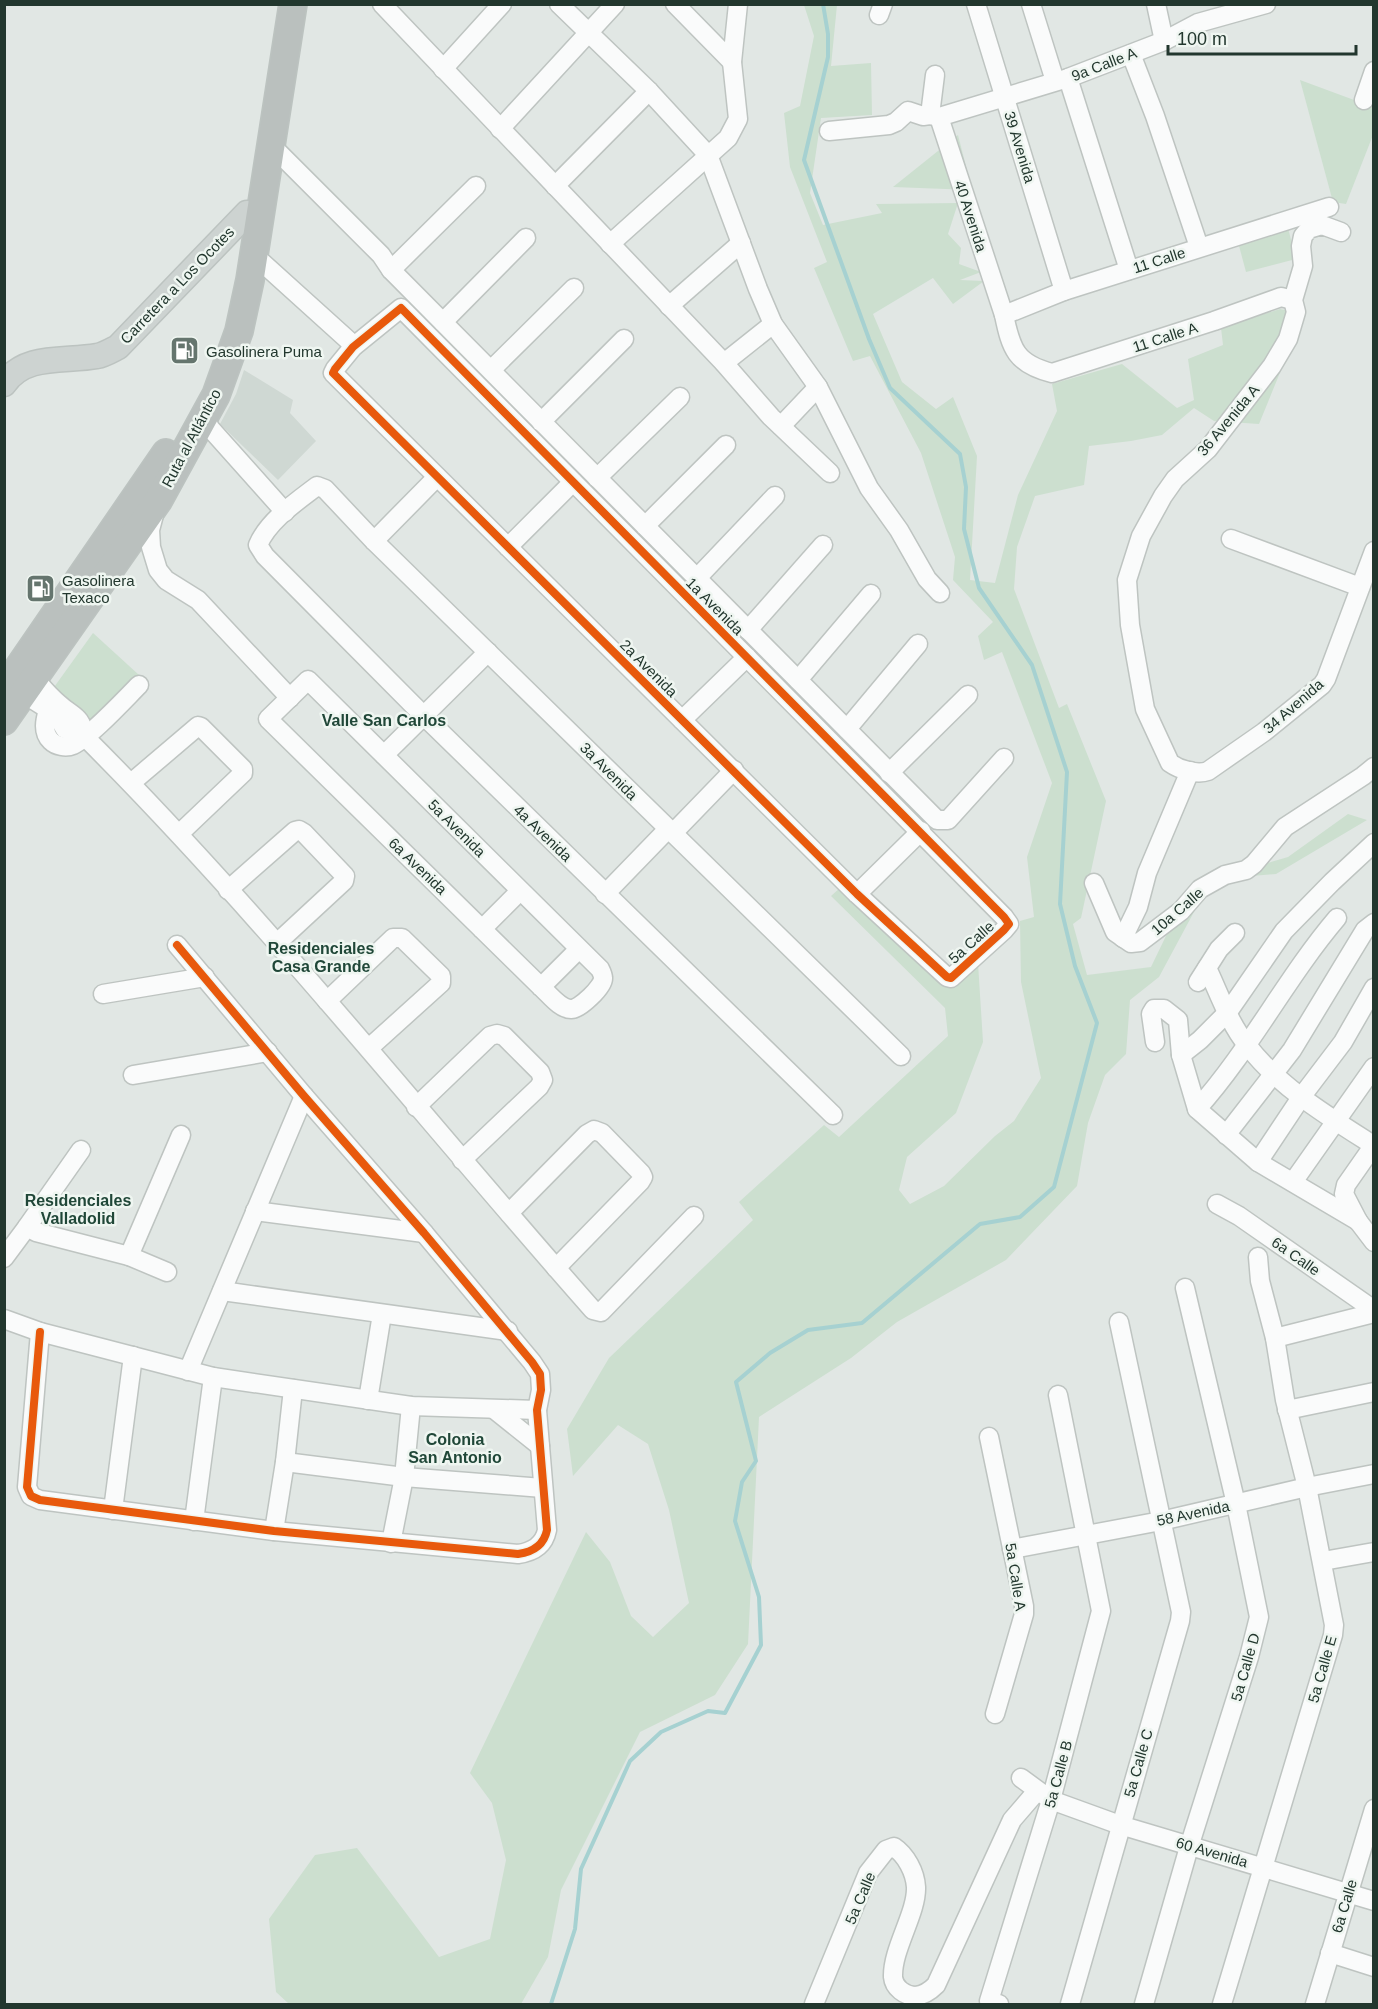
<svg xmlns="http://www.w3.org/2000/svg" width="1378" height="2009" viewBox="0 0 1378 2009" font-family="Helvetica,sans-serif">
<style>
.built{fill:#cfd8d3}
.green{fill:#ccdfcf}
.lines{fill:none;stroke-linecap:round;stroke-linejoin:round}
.stream{stroke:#a6d1d1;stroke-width:4}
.minor-casing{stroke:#bec4c1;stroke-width:21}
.major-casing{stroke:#bcc3c0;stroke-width:27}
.highway-casing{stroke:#bcc3c0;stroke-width:30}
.minor{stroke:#fafbfb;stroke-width:18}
.major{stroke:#cdd3d1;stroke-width:24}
.highway{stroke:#bac0be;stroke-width:27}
.cycleway-casing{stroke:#eff6f1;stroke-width:11}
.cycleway{stroke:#e8590c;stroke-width:8}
.labels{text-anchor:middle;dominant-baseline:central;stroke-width:5;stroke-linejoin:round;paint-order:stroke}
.street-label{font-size:15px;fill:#22372e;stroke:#eff6f1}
.poi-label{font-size:15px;fill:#22372e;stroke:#eff6f1;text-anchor:start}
.neighbourhood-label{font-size:16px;font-weight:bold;fill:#204738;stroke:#eff6f1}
</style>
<rect width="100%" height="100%" fill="#e1e7e4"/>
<polygon class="built" points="244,370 293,400 290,413 316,441 278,480 220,424 236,394"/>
<g class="green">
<polygon points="804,5 837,5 831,66 871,63 872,115 821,118 810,193 823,225 882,213 876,204 958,203 948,234 961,248 959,264 981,272 960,280 984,281 953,304 933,278 873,314 902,382 936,409 953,397 977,456 970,580 995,583 1018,495 1057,411 1052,384 1122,364 1177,408 1194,400 1188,359 1223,345 1221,328 1280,309 1304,314 1259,424 1214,421 1194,408 1162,435 1131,441 1089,446 1084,485 1035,496 1017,547 1014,589 1059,708 1067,704 1106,801 1081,918 1073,924 1087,975 1151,967 1190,886 1288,857 1348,814 1367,820 1276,874 1240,877 1202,897 1159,977 1130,1000 1126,1054 1105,1075 1088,1123 1077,1186 1006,1260 897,1322 851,1358 759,1417 748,1644 715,1695 640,1732 561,1890 548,1957 521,2004 289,2004 276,1992 269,1919 315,1855 357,1848 439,1957 490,1939 506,1860 492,1803 470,1773 586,1532 610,1562 631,1616 653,1637 689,1603 669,1510 648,1444 618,1425 573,1476 567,1429 609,1358 753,1220 739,1202 824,1125 839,1137 948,1036 945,1008 831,896 841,887 955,988 978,963 983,1042 956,1113 907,1157 899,1190 910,1204 944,1186 995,1136 1014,1121 1041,1078 1021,982 1020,921 1034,917 1027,857 1052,783 1002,652 984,660 978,636 993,622 953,580 955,557 921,453 870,356 853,361 814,268 827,262 790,167 784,113 800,106 814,36"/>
<polygon points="1300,80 1373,107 1373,135 1346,204 1333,202"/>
<polygon points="958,135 972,190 893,187"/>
<polygon points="1288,228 1296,259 1246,272 1238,242"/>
<polygon points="93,633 139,675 81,733 52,690"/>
</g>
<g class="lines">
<polyline class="stream" points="551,2004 575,1929 581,1869 630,1761 661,1732 708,1711 725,1713 761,1645 759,1597 735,1521 742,1482 756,1461 736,1382 770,1353 808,1330 862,1323 980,1224 1020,1217 1054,1187 1097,1023 1075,966 1060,904 1067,772 1032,665 979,588 964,529 966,487 960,454 890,388 869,339 804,160 828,57 828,34 823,4"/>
<defs>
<g id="minor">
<polyline points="382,4 724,363 771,417 830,473"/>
<polyline points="559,4 649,91 708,155 758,289 773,324 818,387 869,488 899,530 927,579 940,593"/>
<polyline points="675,4 732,62"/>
<polyline points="976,4 1064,291"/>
<polyline points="1031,4 1055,81"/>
<polyline points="1156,4 1164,41"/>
<polyline points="879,15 883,4"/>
<polyline points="1131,54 1155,116 1199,247"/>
<polyline points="443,69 502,4"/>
<polyline points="935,75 930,115 939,117"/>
<polyline points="1068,78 1129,270"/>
<polyline points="1364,100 1374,71"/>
<polyline points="939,117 1068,78 1164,41 1198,23 1266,4"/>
<polyline points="939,117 1004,315"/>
<polyline points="500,129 615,4"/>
<polyline points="829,131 889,125 896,122 908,111 923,116 930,115"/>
<polyline points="271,145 381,255 391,270 937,820 948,820 1004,758"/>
<polyline points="555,186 649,91"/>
<path d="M1341,232l-19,-7 -13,4 -6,7 -2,10 2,20 -10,34 3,12 -8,27 -16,27 -64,83 -33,30 -12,17 -22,40 -14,44 3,45 15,84 25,54c10,7 27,12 38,8l56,-39 58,-47 4,-6 48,-128"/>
<polyline points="610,244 728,138 738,119 732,62 738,4"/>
<polyline points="255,256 348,340 353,347"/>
<polyline points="391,270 476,186"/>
<path d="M1293,300l-12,-3 -67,24 -162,52c-36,-9 -41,-24 -48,-58l60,-24 265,-84"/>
<polyline points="669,306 741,243"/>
<polygon points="401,308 1004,917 1009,924 1004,930 951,978 947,977 857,894 333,373 335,369 353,347"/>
<polyline points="443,322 526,238"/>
<polyline points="724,363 773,324"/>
<polyline points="491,370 574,288"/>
<polyline points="205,417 210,428 285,512"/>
<polyline points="541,422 624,339"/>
<polyline points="781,426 818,387"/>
<polyline points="597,478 680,397"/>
<polyline points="155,511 150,530 151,547 158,570 166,580 198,600 290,698"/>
<polyline points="645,526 726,445"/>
<polyline points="1231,539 1360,587"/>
<polyline points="374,541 437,477"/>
<polyline points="508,547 573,482"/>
<polyline points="697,578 775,496"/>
<polyline points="748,630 823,545"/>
<path d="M35,679c7,8 15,18 24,25 14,13 22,11 26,33"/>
<path d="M308,680l292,289c1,2 3,7 3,9 1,8 -24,32 -32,31 -11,0 -21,-14 -30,-22l-273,-268z"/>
<polyline points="798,680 871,594"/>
<path d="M24,694l32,20 9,15 20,8c181,181 339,382 508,573l8,2 93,-96"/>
<path d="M48,710c-3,10 -6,22 3,31 5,5 15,7 22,4 17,-8 51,-45 66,-60"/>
<polyline points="682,720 747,657"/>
<polyline points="847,729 918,644"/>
<polyline points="384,755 488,652"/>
<polyline points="889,773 968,695"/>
<polyline points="131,783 198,726 201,727 243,769 243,773 179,834"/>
<polyline points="673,833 734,770"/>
<polyline points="1094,883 1115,932 1131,943 1140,942 1181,911 1200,889 1225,875 1246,870 1254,864 1285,827 1363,776 1374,767"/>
<polyline points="228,890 295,831 299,830 304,833 345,876 344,881 277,943"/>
<polyline points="605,894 668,829"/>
<polyline points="857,894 921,831"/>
<polyline points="482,929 520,891"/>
<polyline points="1123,938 1138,907 1147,873 1190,771"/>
<path d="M1207,968c12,25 22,55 40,77 32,42 82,72 126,100"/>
<polyline points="1198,982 1219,949 1235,933"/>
<polyline points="541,987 579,949"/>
<polyline points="103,994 205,977"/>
<polyline points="327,1001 393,938 402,938 441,976 441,983 369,1048"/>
<polyline points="1155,1042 1151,1014 1154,1009 1164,1009 1178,1020 1181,1055 1197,1109 1258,1162 1358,1221"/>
<polyline points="1181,1055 1200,1040 1228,1012 1284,931 1332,882 1374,843"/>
<polyline points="133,1075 268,1052"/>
<polyline points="416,1107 490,1036 497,1034 504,1036 540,1072 543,1080 539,1087 462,1160"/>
<path d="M1197,1109c53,-59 89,-131 140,-191"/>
<path d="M833,1115l-409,-399 -159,-160 -7,-11c10,-24 38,-43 59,-59l8,3 49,52 527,515"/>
<polyline points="1226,1135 1292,1050 1365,930 1374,923"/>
<polyline points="1374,1145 1346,1185 1344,1194 1358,1221 1374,1242"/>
<polyline points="1258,1162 1302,1096 1343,1042 1374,988"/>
<polyline points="1293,1182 1374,1067"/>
<polyline points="1217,1204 1239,1216 1374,1310"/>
<polyline points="255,1211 424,1233"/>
<polyline points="509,1213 587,1134 594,1130 602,1133 641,1173 643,1177 640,1182 556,1268"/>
<polyline points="27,1227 81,1150"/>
<polyline points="129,1256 181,1135"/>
<polyline points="4,1258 27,1227 36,1232 129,1256 167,1272"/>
<polyline points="222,1291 508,1331"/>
<polyline points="4,1319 40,1332 213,1377 411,1406 537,1410"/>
<path d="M40,1332l-13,155 4,9 9,4 234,31 244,23c15,-2 26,-9 29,-24l-10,-120 4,-20 -1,-16 -8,-12 -108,-129 -120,-137 -127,-151"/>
<polyline points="1275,1338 1374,1313"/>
<polyline points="188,1371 304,1096"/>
<polyline points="368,1400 382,1314"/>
<polyline points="495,1410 540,1446"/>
<polyline points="1287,1410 1374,1392"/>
<polyline points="989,1437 1024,1606 1024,1614 995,1714"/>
<polyline points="285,1462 404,1477 543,1488"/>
<polyline points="113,1510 133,1356"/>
<polyline points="194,1521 213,1377"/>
<polyline points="274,1531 285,1462 293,1389"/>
<polyline points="391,1543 404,1477 411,1406"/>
<polyline points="1012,1549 1161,1521 1307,1487 1374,1474"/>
<polyline points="1323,1561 1374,1552"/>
<polyline points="1021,1778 1051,1800 1120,1825 1374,1901"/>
<polyline points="1330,1953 1374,1967"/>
<path d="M814,2004l54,-131 18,-23 8,-3c12,8 21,25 22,40 1,26 -24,62 -23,90 1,11 12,19 23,19 8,-1 14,-5 20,-11l76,-165 25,-29"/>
<polyline points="999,2004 989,2001 1051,1800 1101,1611 1058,1395"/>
<polyline points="1070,2004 1180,1621 1181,1612 1119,1322"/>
<polyline points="1144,2004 1189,1847 1249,1657 1259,1617 1236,1504 1185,1288"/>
<polyline points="1222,2004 1333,1635 1334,1625 1307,1487 1285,1400 1275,1338 1260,1281 1258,1257"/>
<polyline points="1315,2004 1374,1809"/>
</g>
<path id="major" d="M4,384c21,-31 61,-22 93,-28 7,-1 15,-6 21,-9l129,-134"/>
<g id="highway">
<polyline points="4,689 166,453"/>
<polyline points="4,721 158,501 216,395 239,331 250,280 293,4"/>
</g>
</defs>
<use href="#minor" class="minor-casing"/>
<use href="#major" class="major-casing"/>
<use href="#highway" class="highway-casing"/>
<use href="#minor" class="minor"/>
<use href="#major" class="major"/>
<use href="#highway" class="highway"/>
<defs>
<g id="cycleway">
<polygon points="401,308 1004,917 1009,924 1004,930 951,978 947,977 857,894 333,373 335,369 353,347"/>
<path d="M40,1332l-13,155 4,9 9,4 234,31 244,23c15,-2 26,-9 29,-24l-10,-120 4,-20 -1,-16 -8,-12 -108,-129 -120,-137 -127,-151"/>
</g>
</defs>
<use href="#cycleway" class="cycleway-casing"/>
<use href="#cycleway" class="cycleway"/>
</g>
<defs>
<symbol id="fuel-square" viewBox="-11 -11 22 22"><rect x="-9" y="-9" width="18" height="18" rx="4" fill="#65756e" stroke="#eff6f1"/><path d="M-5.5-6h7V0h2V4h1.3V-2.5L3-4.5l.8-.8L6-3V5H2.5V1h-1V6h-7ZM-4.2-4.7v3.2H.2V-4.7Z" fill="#fff"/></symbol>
</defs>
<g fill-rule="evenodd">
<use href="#fuel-square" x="168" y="334" width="33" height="33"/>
<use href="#fuel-square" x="24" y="572" width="33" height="33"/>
</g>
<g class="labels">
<g class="street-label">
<text transform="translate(1104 64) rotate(-21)">9a Calle A</text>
<text transform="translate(1020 147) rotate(73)">39 Avenida</text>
<text transform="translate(971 216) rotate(72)">40 Avenida</text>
<text transform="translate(1159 260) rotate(-18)">11 Calle</text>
<text transform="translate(177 285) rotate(-46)">Carretera a Los Ocotes</text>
<text transform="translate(1165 337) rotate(-18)">11 Calle A</text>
<text transform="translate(1228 420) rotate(-50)">36 Avenida A</text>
<text transform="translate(191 438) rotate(-62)">Ruta al Atlántico</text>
<text transform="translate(715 606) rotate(45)">1a Avenida</text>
<text transform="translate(649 668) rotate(45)">2a Avenida</text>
<text transform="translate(1293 706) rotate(-41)">34 Avenida</text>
<text transform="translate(609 771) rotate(45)">3a Avenida</text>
<text transform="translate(457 828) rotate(45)">5a Avenida</text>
<text transform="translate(543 833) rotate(44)">4a Avenida</text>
<text transform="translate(418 866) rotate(44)">6a Avenida</text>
<text transform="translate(1177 911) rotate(-41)">10a Calle</text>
<text transform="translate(971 942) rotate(-42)">5a Calle</text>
<text transform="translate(1296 1256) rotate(35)">6a Calle</text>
<text transform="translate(1193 1513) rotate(-12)">58 Avenida</text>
<text transform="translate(1016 1577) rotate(81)">5a Calle A</text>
<text transform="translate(1245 1667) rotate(-74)">5a Calle D</text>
<text transform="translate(1322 1669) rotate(-74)">5a Calle E</text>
<text transform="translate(1138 1763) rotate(-74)">5a Calle C</text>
<text transform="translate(1058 1774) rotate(-75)">5a Calle B</text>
<text transform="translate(1212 1852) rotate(16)">60 Avenida</text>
<text transform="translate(860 1898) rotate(-67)">5a Calle</text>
<text transform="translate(1344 1906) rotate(-73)">6a Calle</text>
</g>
<g class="poi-label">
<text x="206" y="351">Gasolinera Puma</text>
<text x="62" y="580">Gasolinera<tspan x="62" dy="17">Texaco</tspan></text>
</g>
<g class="neighbourhood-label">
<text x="384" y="720">Valle San Carlos</text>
<text x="321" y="948">Residenciales<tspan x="321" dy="18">Casa Grande</tspan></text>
<text x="78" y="1200">Residenciales<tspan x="78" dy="18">Valladolid</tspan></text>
<text x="455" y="1439">Colonia<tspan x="455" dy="18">San Antonio</tspan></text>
</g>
</g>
<rect width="1378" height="2009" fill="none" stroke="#22372e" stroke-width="12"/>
<path d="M1168 45v9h188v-9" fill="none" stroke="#22372e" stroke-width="3"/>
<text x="1177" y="45" font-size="18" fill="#22372e" stroke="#eff6f1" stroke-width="4.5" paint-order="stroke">100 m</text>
</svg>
